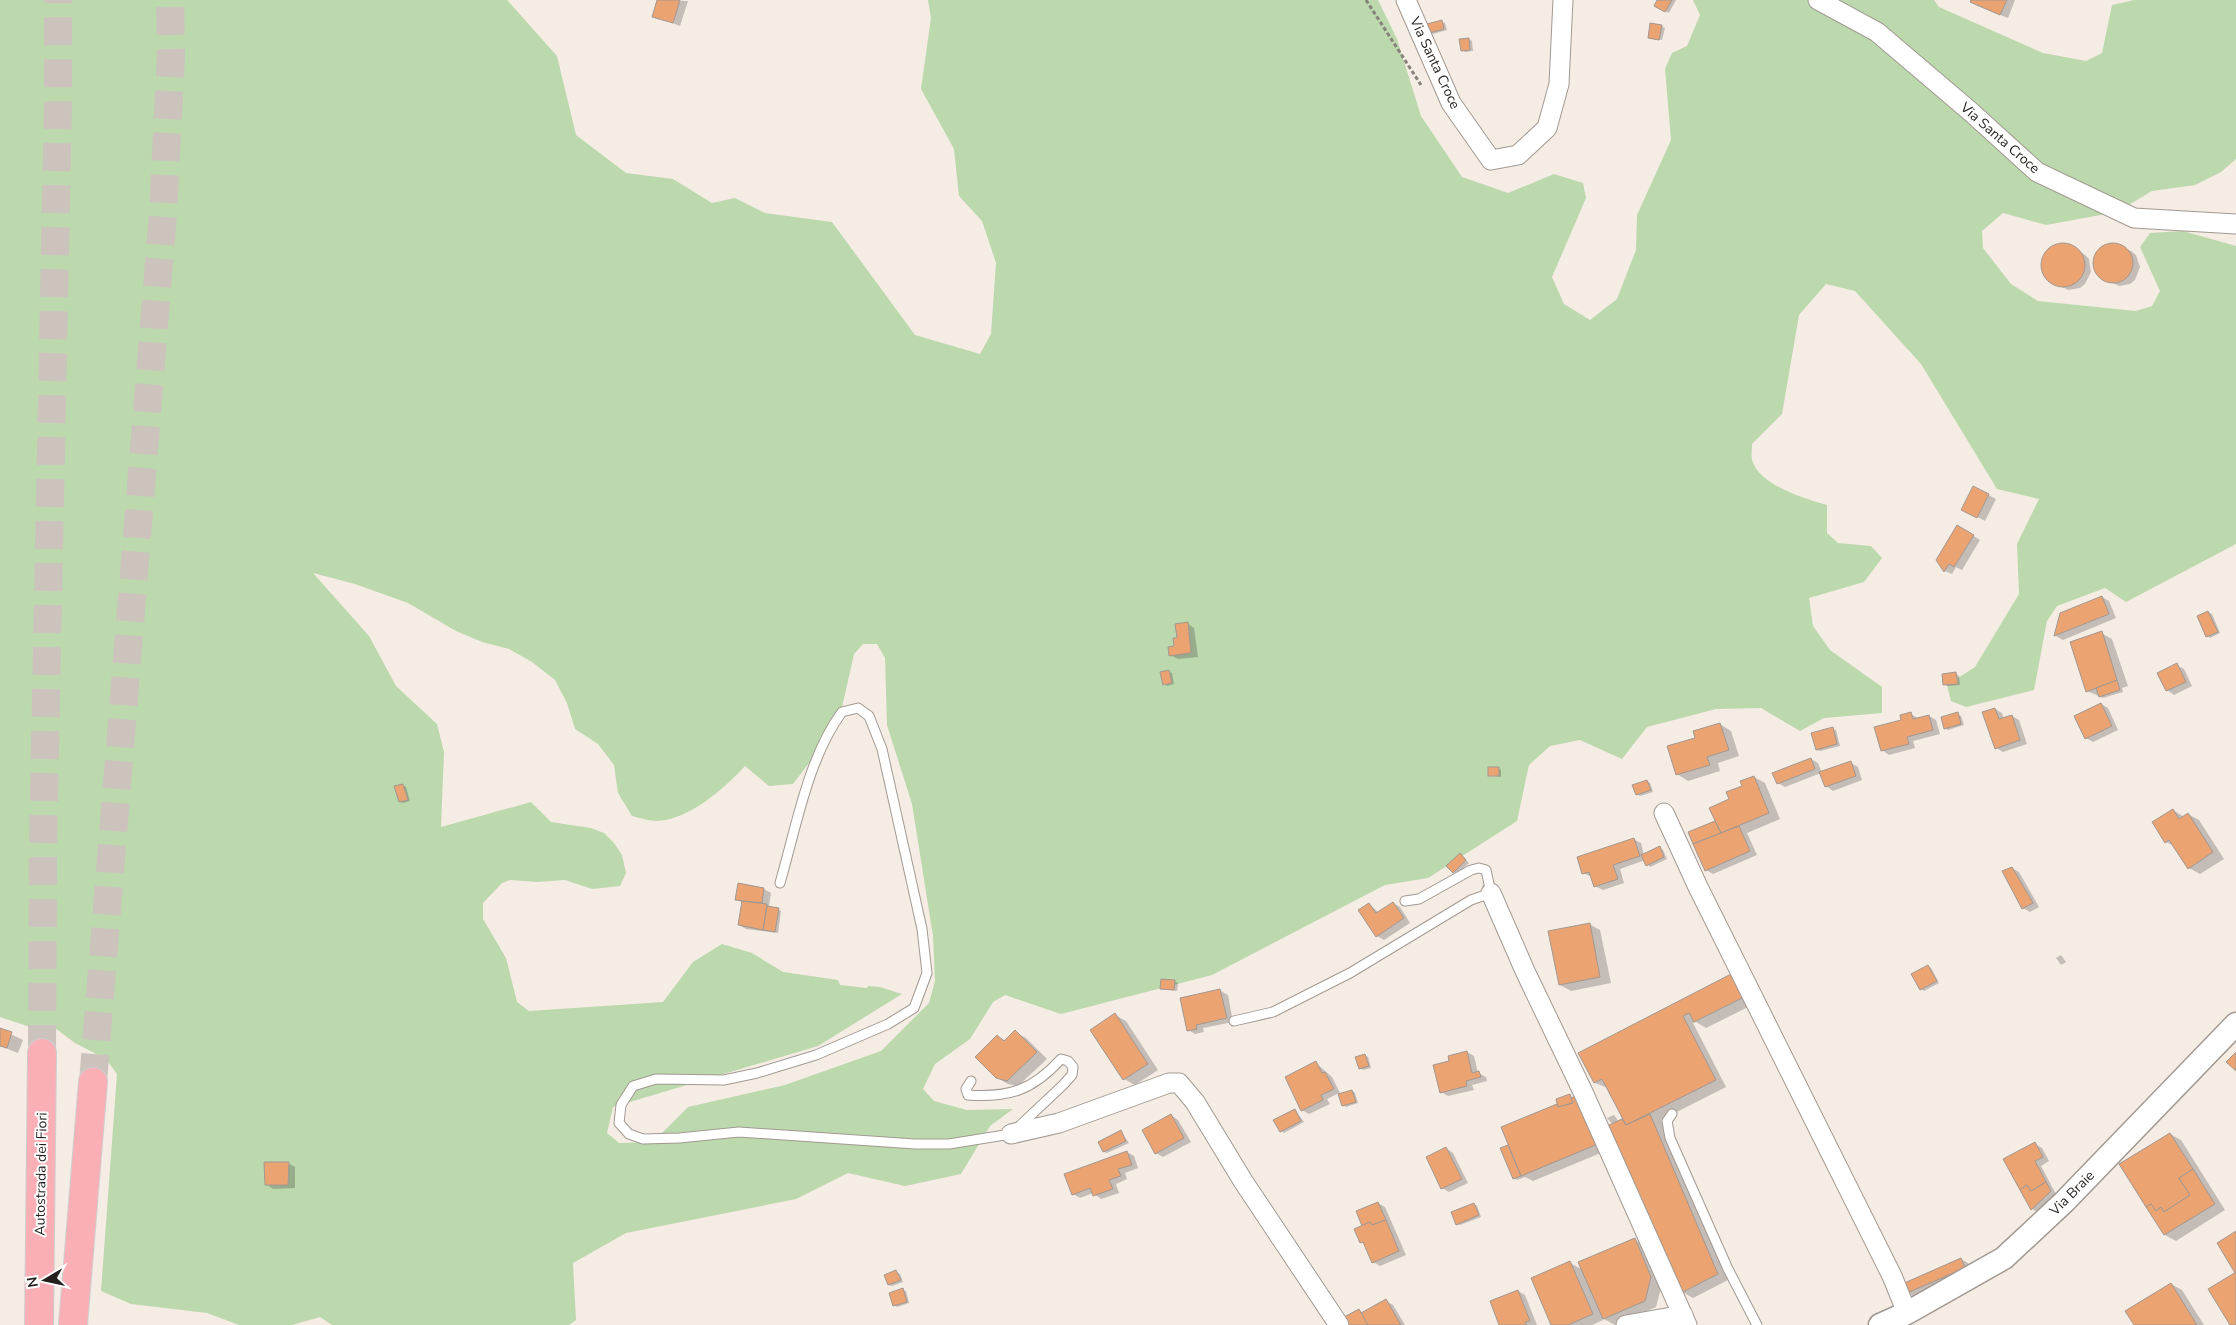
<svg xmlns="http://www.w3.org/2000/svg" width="2236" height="1325" viewBox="0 0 2236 1325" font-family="'Nunito Sans',sans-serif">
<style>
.green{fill:#bcd8ad;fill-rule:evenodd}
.shadow{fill:#0003}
.building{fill:#eba372;stroke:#a29892}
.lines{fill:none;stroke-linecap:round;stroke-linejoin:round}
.motorway-tunnel{stroke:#cbc3bc;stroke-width:28;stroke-dasharray:28 14;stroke-linecap:butt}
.service-casing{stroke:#a29992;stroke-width:11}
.minor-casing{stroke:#a29992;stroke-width:21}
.tertiary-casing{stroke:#a29992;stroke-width:25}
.motorway-casing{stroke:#cececd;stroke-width:30}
.path{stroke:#88827d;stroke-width:3;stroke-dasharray:4 2.5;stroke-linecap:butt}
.service{stroke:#fff;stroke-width:9}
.minor{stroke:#fff;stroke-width:19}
.tertiary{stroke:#fff;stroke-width:22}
.motorway{stroke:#faafb6;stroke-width:28}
.labels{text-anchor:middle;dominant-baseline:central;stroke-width:4;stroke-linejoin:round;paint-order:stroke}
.street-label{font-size:14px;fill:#221f1c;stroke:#fff}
</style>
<rect width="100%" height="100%" fill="#f5ece4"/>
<path class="green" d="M0,0h507l50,56 19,79 50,38 47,6 39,24 23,-5 30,15 67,9 83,113 65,19 11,-20 5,-71 -14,-42 -23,-25 -5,-47 -33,-60 10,-71 -3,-18h450l19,39 24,77 41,61 46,16 46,-19 29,9 3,15 -34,79 12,27 26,16 27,-21 19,-49 1,-35 34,-75 -6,-71 7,-16 15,-7 13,-31 -7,-15h241l5,7 104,46 43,8 16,-8 10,-48 22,-5h102v159l-15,13 -26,13 -43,6 -35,21 -71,13 -43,-12 -21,18 1,17 28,36 27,17 98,10 16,-5 8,-15 -20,-44 10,-14 33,-2 53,15v298l-110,58 -21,-14 -48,18 -10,15 -13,69 -68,17 -15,-6 -4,-16 28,-18 44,-73 -2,-50 22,-45 -42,-10 -76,-125 -66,-73 -29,-7 -27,31 -17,99 -30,30c0,5 -1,11 0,16 7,25 53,39 75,45v28l11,10 33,3 11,12 -18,24 -55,16 4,28 17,24 52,37v26l-58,5 -24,13 -39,-23 -45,1 -69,18 -25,32 -42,-19 -30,6 -21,19 -12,56 -89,57 -43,7 -173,90 -151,39 -56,-19 -12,7 -23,37 -35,25 -12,25 11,12 33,9 46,-1 -23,17 -29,48 -56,12 -57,-13 -52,26 -170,34 -53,30 3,57 -7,5h-237l-12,-8 -28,8h-53l-32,-12 -76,-9 -30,-13 16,-217 -11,-15 -31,-16 -20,-15 -28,-2 -27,-9zM313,573l42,11 53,19 48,28 26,11 27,7 23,13 23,18 12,23 8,26 23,15 16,21 4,28 14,23c8,2 18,5 26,5 32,-2 67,-33 87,-55l24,20 24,-2 45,-59 16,-71 9,-10h14l8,14 2,67 25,79 21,132 2,45 -6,22 -48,48 -96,34 -97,22 -35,35 -34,1 -12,-10 6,-26 205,-61 84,-52 -22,-7 -12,-1 -1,2 -27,-3 -2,-5 -55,-8 -31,-19 -30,-9 -29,18 -30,40 -134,9 -12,-9 -11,-44 -23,-39v-16l19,-20 8,-3 27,2 28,-2 27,9 28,-3 6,-13 -4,-18 -8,-12 -10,-10 -13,-5 -40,-6 -20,-20 -90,25 3,-75 -7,-28 -41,-38 -27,-50z"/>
<g class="shadow">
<polygon points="659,0 688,1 680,26 654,16"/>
<polygon points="1658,0 1676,0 1669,13 1655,6"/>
<polygon points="1972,0 2015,0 2008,18 1978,6 1971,2"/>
<polygon points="1442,22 1445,23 1447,30 1433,34 1430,32"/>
<polygon points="1662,26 1665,28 1662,40 1652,39"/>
<polygon points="1469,39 1472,41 1473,51 1465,52 1462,50"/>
<polygon points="2064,244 2084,254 2089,259 2091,272 2085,284 2080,288 2068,290 2049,280 2045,275 2042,262 2044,256 2051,248"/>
<polygon points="2114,244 2131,251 2136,255 2140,267 2135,280 2130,284 2119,286 2099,276 2095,271 2094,259 2099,249 2104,246"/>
<polygon points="1973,487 1996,499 1985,521 1970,513"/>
<polygon points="1958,526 1980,540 1962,570 1956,567 1952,574 1945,571 1938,560"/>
<polygon points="2102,597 2109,601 2116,618 2063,640 2056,636 2061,614"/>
<polygon points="2208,612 2212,614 2220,633 2210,638 2207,636"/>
<polygon points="1187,623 1194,628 1198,657 1178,659 1170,655"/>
<polygon points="2101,633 2112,639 2128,686 2122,688 2123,692 2103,698 2087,691"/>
<polygon points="2176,665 2184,669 2192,686 2174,695 2167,690"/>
<polygon points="1169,672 1172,673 1174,684 1167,686 1164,684"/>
<polygon points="1956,674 1959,676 1960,685 1948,686 1945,685"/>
<polygon points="2101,704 2108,708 2118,730 2093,742 2086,738"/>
<polygon points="1995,709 2002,713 2004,719 2012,716 2019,720 2027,744 2003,752 1996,748"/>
<polygon points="1911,714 1919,719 1929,716 1936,720 1940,734 1913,741 1915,748 1889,755 1882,750"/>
<polygon points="1958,714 1961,716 1964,725 1948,730 1945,728"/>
<polygon points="1720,724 1731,731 1739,756 1718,763 1720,771 1688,781 1677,774"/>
<polygon points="1832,729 1836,730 1840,746 1820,751 1817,750"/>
<polygon points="1811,759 1818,763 1822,773 1851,763 1858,767 1862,780 1833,791 1826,786 1821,773 1785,787 1778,783"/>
<polygon points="1498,768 1501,770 1501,777 1490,775"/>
<polygon points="1754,777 1765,783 1780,819 1747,833 1757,855 1713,874 1706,870 1690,833 1715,822 1719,824 1731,800"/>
<polygon points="1647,781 1650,783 1653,792 1640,796 1637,794"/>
<polygon points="403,785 406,787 410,801 403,803 400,802"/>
<polygon points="2173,810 2184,817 2188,814 2199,820 2224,859 2200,874 2189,868 2176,847 2166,842"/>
<polygon points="1633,839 1641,843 1644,855 1659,848 1663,850 1667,859 1650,867 1645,860 1620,869 1624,883 1603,890 1595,886 1592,877 1583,873"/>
<polygon points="1463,857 1469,863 1457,874 1454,872"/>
<polygon points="2012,868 2019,872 2039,907 2030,912 2023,908"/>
<polygon points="739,885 764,889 771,893 769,906 781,911 778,933 746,929 739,925 743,903 736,899"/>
<polygon points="1393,903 1400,907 1410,923 1384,940 1377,936 1369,904 1379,913"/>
<polygon points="1589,924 1600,930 1611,983 1571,991 1560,985"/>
<polygon points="2061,955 2066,962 2061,965 2056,958"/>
<polygon points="1928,966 1931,968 1939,983 1924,991 1921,989"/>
<polygon points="1733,974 1756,1003 1706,1028 1696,1022 1693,1023 1726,1087 1661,1120 1728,1280 1693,1298 1682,1292 1613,1125 1607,1118 1614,1115 1619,1122 1624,1119 1608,1088 1595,1083 1580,1053"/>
<polygon points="1174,981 1178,983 1177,991 1162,989"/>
<polygon points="1221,991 1228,995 1233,1022 1203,1028 1204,1032 1195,1034 1188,1030 1181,999"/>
<polygon points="1115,1015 1126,1021 1158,1070 1135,1085 1124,1079"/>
<polygon points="0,1029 23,1040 18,1053 0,1046"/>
<polygon points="1015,1032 1026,1038 1047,1059 1018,1086 1008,1084 996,1077 997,1036 1006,1041"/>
<polygon points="1467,1052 1474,1056 1478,1073 1486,1077 1487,1081 1472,1085 1474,1090 1448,1096 1441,1092 1450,1062"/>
<polygon points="1365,1055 1368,1057 1371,1068 1363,1070 1360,1068"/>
<polygon points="1316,1063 1332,1077 1341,1095 1352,1091 1355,1093 1358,1103 1346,1107 1343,1105 1339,1093 1327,1099 1330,1104 1309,1114 1302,1110"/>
<polygon points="1570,1096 1608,1150 1533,1181 1525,1177 1517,1180 1514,1178 1508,1146 1511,1148"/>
<polygon points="1295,1110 1304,1122 1284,1133 1281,1131"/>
<polygon points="1171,1115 1178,1120 1191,1142 1163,1157 1156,1153"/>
<polygon points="1121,1132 1129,1143 1107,1153 1104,1152 1100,1142"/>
<polygon points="2170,1134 2181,1140 2225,1210 2176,1241 2165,1235"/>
<polygon points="2035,1144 2042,1148 2049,1161 2041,1166 2057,1196 2039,1213 2032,1209"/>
<polygon points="1446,1148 1453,1153 1468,1183 1449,1192 1442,1188"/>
<polygon points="1127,1152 1134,1156 1138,1168 1125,1173 1127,1179 1116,1184 1119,1193 1101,1199 1093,1193 1080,1198 1073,1194"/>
<polygon points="288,1163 295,1167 295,1188 273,1189 266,1184"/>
<polygon points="1378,1203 1385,1207 1406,1255 1380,1266 1373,1262 1366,1245 1361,1242 1364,1226"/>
<polygon points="1474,1204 1477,1206 1481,1217 1460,1225 1457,1224"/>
<polygon points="1635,1240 1646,1246 1662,1284 1656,1307 1615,1325 1602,1318 1603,1320 1592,1325 1552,1325 1570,1263 1583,1270"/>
<polygon points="1961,1259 1968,1263 1972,1272 1915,1297 1908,1293"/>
<polygon points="896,1272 900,1274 903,1282 892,1286 889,1285 886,1276"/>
<polygon points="2171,1284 2182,1290 2204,1325 2135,1325"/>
<polygon points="902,1290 906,1291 909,1303 897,1307 894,1305"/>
<polygon points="1518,1291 1525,1295 1537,1325 1500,1325"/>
<polygon points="1386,1301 1393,1305 1405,1325 1350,1325 1359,1311 1364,1313"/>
</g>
<g class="building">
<polygon points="657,0 680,0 673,23 652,17"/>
<polygon points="1657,0 1672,0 1665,12 1654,6"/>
<polygon points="1971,0 2007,0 2000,15 1970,2"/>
<polygon points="1442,20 1444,29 1429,33 1427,24"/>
<polygon points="1650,23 1662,25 1659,40 1648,38"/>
<polygon points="1469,38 1470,50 1461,51 1459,39"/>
<circle cx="2113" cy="263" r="20"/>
<circle cx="2063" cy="265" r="22"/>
<polygon points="1973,486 1989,494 1977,518 1961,510"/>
<polygon points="1957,525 1974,535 1954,567 1949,564 1944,572 1936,560"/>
<polygon points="2102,596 2109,614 2054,636 2060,613"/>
<polygon points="2208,611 2218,632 2206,637 2197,616"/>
<polygon points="1188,622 1191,653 1169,656 1168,647 1174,646 1173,638 1177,638 1175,624"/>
<polygon points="2102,631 2117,680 2086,692 2070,642"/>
<polygon points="2177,663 2186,682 2166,691 2157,673"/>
<polygon points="1169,670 1172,683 1163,685 1160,672"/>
<polygon points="1956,672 1958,684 1943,685 1942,674"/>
<polygon points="2117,680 2120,690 2099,697 2096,688"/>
<polygon points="2101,703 2112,726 2085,739 2074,716"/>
<polygon points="1995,708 1999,719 2012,715 2020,740 1995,749 1982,712"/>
<polygon points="1911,712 1913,719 1929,715 1933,730 1907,737 1909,744 1881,751 1874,727 1901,720 1900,715"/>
<polygon points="1958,712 1961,724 1944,729 1941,717"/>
<polygon points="1720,723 1729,750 1707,757 1710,765 1676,775 1667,746 1695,738 1693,731"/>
<polygon points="1833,727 1837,744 1816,750 1811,733"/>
<polygon points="1811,758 1815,769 1777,784 1772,773"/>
<polygon points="1851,761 1856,776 1825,787 1819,772"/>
<rect x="1488" y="767" width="11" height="9"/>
<polygon points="1754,776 1769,813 1721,833 1709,808 1729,799 1726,792 1742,786 1740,781"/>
<polygon points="1647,780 1651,790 1636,795 1632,785"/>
<polygon points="403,784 408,800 399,802 394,786"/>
<polygon points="2173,809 2179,819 2188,813 2213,852 2188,869 2169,840 2165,843 2152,822"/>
<polygon points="1715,821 1721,833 1693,844 1688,832"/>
<polygon points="1739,826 1750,851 1705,871 1693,844"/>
<polygon points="1634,838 1640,856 1613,865 1618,879 1594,887 1589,872 1582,874 1577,857"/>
<polygon points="1660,846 1664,857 1646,866 1641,855"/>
<polygon points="1460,853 1466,860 1453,873 1446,866"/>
<polygon points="2012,867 2033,903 2022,909 2002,871"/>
<polygon points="738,883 764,888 762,903 735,900"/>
<polygon points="742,901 767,904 763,930 738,925"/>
<polygon points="1393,902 1404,918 1376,937 1358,910 1369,903 1376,913"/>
<polygon points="767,906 779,908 775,932 763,930"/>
<polygon points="1590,923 1600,977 1559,985 1548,931"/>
<polygon points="1928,965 1937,981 1920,990 1911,974"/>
<polygon points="1733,973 1746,996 1694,1022 1689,1013 1683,1016 1716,1080 1626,1125 1602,1079 1594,1083 1578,1053"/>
<polygon points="1161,979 1175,980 1174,990 1160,989"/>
<polygon points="1220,989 1227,1018 1196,1025 1197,1029 1187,1031 1180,998"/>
<polygon points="1115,1013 1148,1064 1123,1080 1090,1030"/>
<polygon points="0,1028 12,1032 7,1048 0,1046"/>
<polygon points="1015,1030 1037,1052 1007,1081 996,1078 975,1057 997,1035 1004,1041"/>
<polygon points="1467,1051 1472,1073 1479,1071 1481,1077 1466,1081 1467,1086 1440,1093 1433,1065 1449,1061 1448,1056"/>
<polygon points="2236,1052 2236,1071 2226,1062"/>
<polygon points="1365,1054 1369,1066 1359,1069 1355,1057"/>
<polygon points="1316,1061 1322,1073 1325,1072 1334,1089 1321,1095 1323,1100 1301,1111 1285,1077"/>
<polygon points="1352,1090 1356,1102 1342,1106 1338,1094"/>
<polygon points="1570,1094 1573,1103 1558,1107 1556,1099"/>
<polygon points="1578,1095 1598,1144 1521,1176 1501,1127 1557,1104 1558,1107 1573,1103 1571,1098"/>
<polygon points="1295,1109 1301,1121 1280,1132 1273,1120"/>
<polygon points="1171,1114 1184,1138 1155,1154 1142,1130"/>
<polygon points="1650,1114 1718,1274 1681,1293 1607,1126 1622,1119 1626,1125"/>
<polygon points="1121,1130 1126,1141 1103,1152 1098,1142"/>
<polygon points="2170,1133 2193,1169 2179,1178 2190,1195 2164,1212 2161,1207 2156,1211 2151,1204 2146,1207 2119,1164"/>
<polygon points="2035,1142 2043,1157 2035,1161 2046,1182 2031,1191 2027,1185 2020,1190 2003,1159"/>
<polygon points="1508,1145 1521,1176 1513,1179 1500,1148"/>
<polygon points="1446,1147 1462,1179 1441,1189 1426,1157"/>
<polygon points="1127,1151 1132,1165 1118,1169 1121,1176 1109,1180 1113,1189 1093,1196 1090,1188 1072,1195 1064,1174"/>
<polygon points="264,1162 289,1162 288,1185 265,1185"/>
<polygon points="2193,1169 2215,1204 2164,1235 2146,1207 2151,1204 2156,1211 2161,1207 2164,1212 2190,1195 2179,1178"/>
<polygon points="2046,1182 2051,1191 2031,1210 2020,1190 2027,1185 2031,1191"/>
<polygon points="1378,1202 1386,1220 1372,1225 1370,1222 1362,1226 1356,1211"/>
<polygon points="1474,1203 1479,1215 1456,1225 1451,1212"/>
<polygon points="1386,1220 1399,1251 1372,1263 1363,1242 1360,1243 1354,1229 1370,1222 1372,1225"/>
<polygon points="2236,1231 2236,1272 2235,1273 2217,1243"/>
<polygon points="1635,1238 1651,1277 1645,1301 1603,1319 1578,1262"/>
<polygon points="1961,1258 1965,1268 1907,1293 1902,1284"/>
<polygon points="1570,1261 1593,1314 1568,1325 1551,1325 1531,1278"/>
<polygon points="896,1270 901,1280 888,1285 884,1275"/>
<polygon points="2236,1272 2236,1325 2230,1325 2208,1289"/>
<polygon points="2171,1283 2197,1325 2134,1325 2125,1311"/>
<polygon points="903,1288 907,1302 893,1306 889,1293"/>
<polygon points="1518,1290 1530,1321 1525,1322 1527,1325 1499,1325 1490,1301"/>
<polygon points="1386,1299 1401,1325 1368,1325 1361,1313"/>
<polygon points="1359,1309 1368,1325 1348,1325 1344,1317"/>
</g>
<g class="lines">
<g class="motorway-tunnel">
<polyline points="42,1053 43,847 58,102 58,0"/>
<polyline points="93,1082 163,213 171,55 170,0"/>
</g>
<defs>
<g id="service">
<path d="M780,883c16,-55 28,-125 62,-171l16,-4 11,8 13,33 40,180 5,44 -13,35 -26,16 -72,31 -59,18 -33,7 -68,-1 -23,7 -12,19 -2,18 10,11 14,5 36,-1 60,-6 176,12h34l62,-10 52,-49 9,-10 1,-8 -5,-6 -7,-2c-28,31 -52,39 -93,36l-2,-6 5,-8"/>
<polyline points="1234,1021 1273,1012 1350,973 1471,900 1491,893 1486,870 1479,868 1471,870 1419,899 1405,901"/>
<polyline points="1672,1114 1667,1121 1670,1138 1728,1269 1757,1325"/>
</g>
<g id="minor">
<polyline points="1406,0 1451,103 1491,160 1518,155 1547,128 1559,84 1563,0"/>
<polyline points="1818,0 1877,32 1971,112 2037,172 2134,218 2236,224"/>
<polyline points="1664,813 1698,887 1892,1276 1907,1313"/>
<polyline points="1491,893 1525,971 1583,1092 1687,1325"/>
<polyline points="1011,1134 1059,1123 1169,1083 1179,1083 1195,1102 1243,1181 1339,1325"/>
<polyline points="1626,1325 1683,1315"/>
</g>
<polyline id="tertiary" points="1880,1325 1907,1313 2004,1258 2064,1202 2236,1024"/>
<g id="motorway">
<polyline points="39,1325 42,1053"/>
<polyline points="73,1325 93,1082"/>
</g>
</defs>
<use href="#service" class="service-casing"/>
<use href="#minor" class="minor-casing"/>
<use href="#tertiary" class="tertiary-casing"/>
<use href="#motorway" class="motorway-casing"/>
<polyline class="path" points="1366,0 1421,85"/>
<use href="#service" class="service"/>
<use href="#minor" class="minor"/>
<use href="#tertiary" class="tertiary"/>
<use href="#motorway" class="motorway"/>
</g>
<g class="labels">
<g class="street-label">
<text transform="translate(1435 63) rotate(65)">Via Santa Croce</text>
<text transform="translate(2000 138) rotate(41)">Via Santa Croce</text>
<text transform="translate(41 1174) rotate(-89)">Autostrada dei Fiori</text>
<text transform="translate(2072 1193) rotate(-45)">Via Braie</text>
</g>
</g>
<g transform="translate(45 1280) rotate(261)" stroke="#ffffff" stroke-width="4" paint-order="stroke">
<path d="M0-4L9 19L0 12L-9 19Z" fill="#221f1c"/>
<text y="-8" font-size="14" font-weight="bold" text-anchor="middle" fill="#221f1c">N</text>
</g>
</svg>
